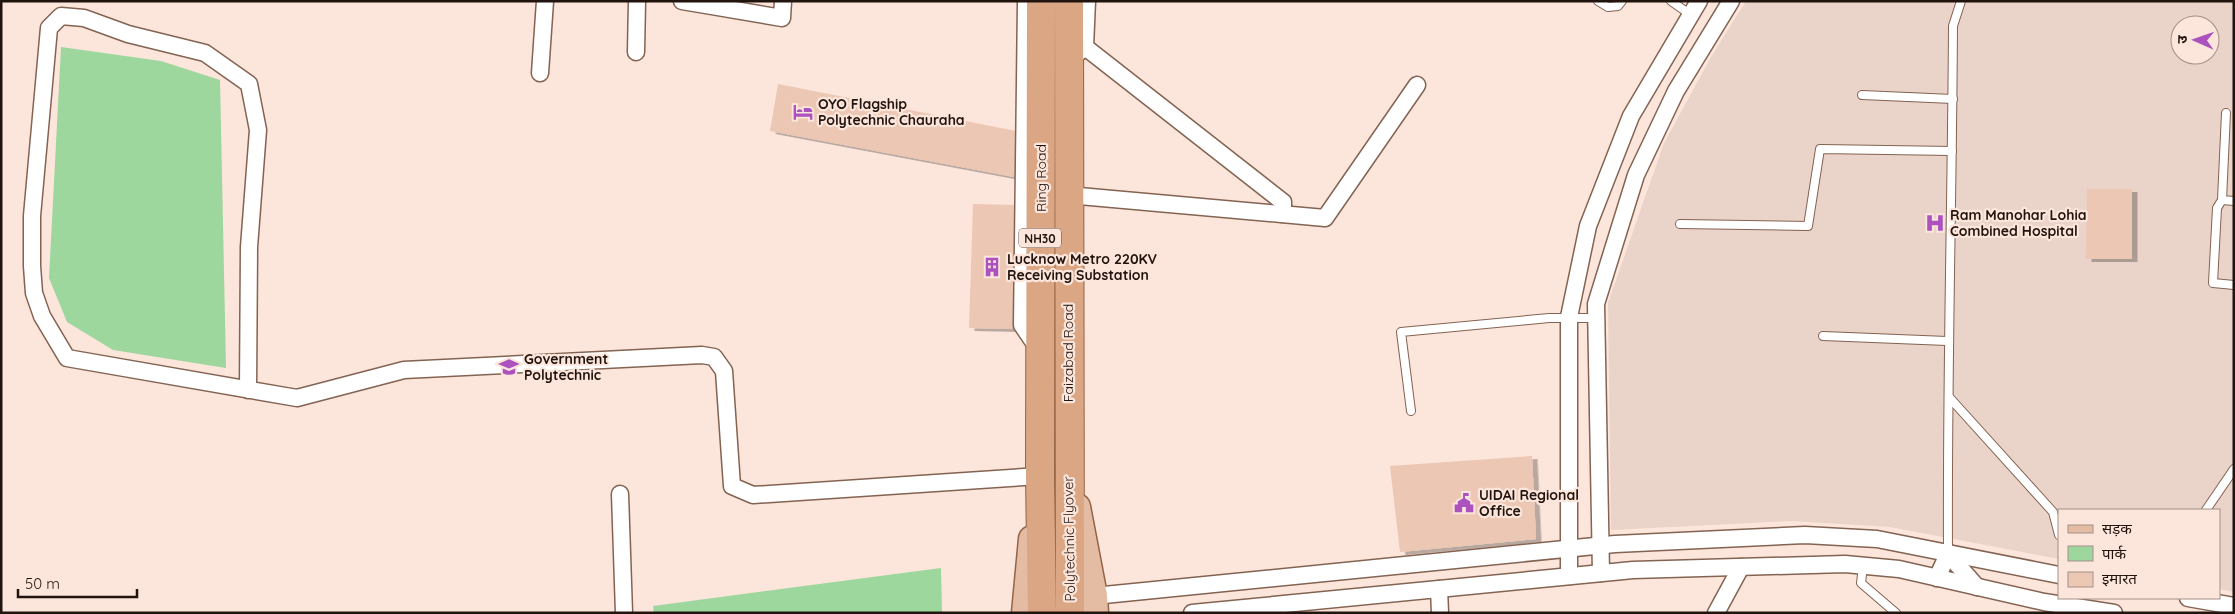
<svg xmlns="http://www.w3.org/2000/svg" width="2235" height="614" viewBox="0 0 2235 614" font-family="Quicksand,'Noto Sans Devanagari',sans-serif">
<style>
.medical{fill:#ead3c8;fill-rule:evenodd}
.green{fill:#9dd79e}
.building{fill:#ebc7b4;filter:url(#shadow)}
.lines{fill:none;stroke-linecap:round;stroke-linejoin:round}
.service-casing{stroke:#836352;stroke-width:10}
.minor-casing{stroke:#836352;stroke-width:19}
.primary-casing{stroke:#936447;stroke-width:29}
.trunk-casing{stroke:#936447;stroke-width:30}
.service{stroke:#fff;stroke-width:8}
.minor{stroke:#fff;stroke-width:16}
.primary{stroke:#e3bca3;stroke-width:26}
.trunk{stroke:#daa684;stroke-width:28}
.labels{text-anchor:middle;dominant-baseline:central;stroke-width:4.5;stroke-linejoin:round;paint-order:stroke}
.shield{fill:#fce5da;stroke:#63534b;stroke-width:1}
.shield-label{font-size:12px;font-weight:bold;fill:#21140e}
.poi-label{font-size:14px;font-weight:bold;fill:#21140e;stroke:#fce5da;text-anchor:start}
.street-label{font-size:14px;fill:#21140e;stroke:#fce5da}
</style>
<defs>
<filter id="shadow"><feDropShadow dx="5.5" dy="3" stdDeviation="0" flood-color="#0004"/></filter>
</defs>
<rect width="100%" height="100%" fill="#fce5da"/>
<path class="medical" d="M1746,1h488v591l-15,-3v-79h-160v49l-169,-32 -98,-6 -181,9 -3,-227 56,-160 47,-86zM2180,25h30v30h-30z"/>
<g class="green">
<polygon points="61,47 161,61 220,80 226,368 113,350 67,322 49,278"/>
<polygon points="941,568 942,613 654,613 653,606"/>
</g>
<g class="building">
<polygon points="778,84 1016,131 1014,177 770,131"/>
<polygon points="2087,189 2132,189 2132,259 2086,259"/>
<polygon points="973,204 1016,205 1012,329 969,328"/>
<polygon points="1532,456 1536,539 1400,552 1390,466"/>
</g>
<g class="lines">
<defs>
<g id="service">
<polyline points="1598,1 1608,7 1618,6 1622,1"/>
<polyline points="1671,1 1691,15"/>
<polyline points="1862,95 1953,99"/>
<polyline points="2226,113 2222,200 2234,201"/>
<polyline points="2222,200 2217,208 2213,283 2234,285"/>
<polyline points="1680,224 1808,226 1820,149 1952,151"/>
<polyline points="1823,336 1947,341"/>
<polyline points="1949,397 2053,512 2059,535"/>
<polyline points="1411,411 1401,332 1549,318 1596,318"/>
<polyline points="2206,510 2234,469"/>
<path d="M1948,553c-1,-176 4,-351 5,-527l8,-25"/>
<polyline points="1863,566 1861,583 1896,613"/>
</g>
<g id="minor">
<polyline points="682,1 782,18 783,1"/>
<polyline points="1026,1 1022,325 1039,350"/>
<polyline points="1085,47 1283,202 1283,214"/>
<polyline points="636,52 637,1"/>
<polyline points="1078,53 1085,47 1087,1"/>
<polyline points="540,73 545,1"/>
<polyline points="1068,195 1325,218 1417,85"/>
<polyline points="248,390 249,247 258,130 249,84 205,53 128,34 84,18 61,16 49,28 32,216 32,266 34,293 42,316 67,358 297,398 404,370 702,355 714,357 724,371 732,486 753,495 1040,476"/>
<polyline points="620,494 624,613"/>
<polyline points="1601,573 1596,304 1636,175 1676,91 1731,1"/>
<polyline points="1569,576 1569,317 1588,226 1631,116 1699,1"/>
<polyline points="1937,578 1948,554 1977,587"/>
<polyline points="1439,589 1440,613"/>
<polyline points="1094,596 1615,544 1805,535 1877,539 2059,575"/>
<polyline points="2188,598 2234,606"/>
<polyline points="1192,613 1633,570 1845,564 1899,569 2044,602 2114,613"/>
<polyline points="1716,613 1741,567"/>
</g>
<g id="primary">
<polyline points="1077,507 1094,596 1095,613"/>
<polyline points="1025,613 1032,539"/>
</g>
<g id="trunk">
<polyline points="1041,1 1040,476 1042,613"/>
<polyline points="1069,1 1070,613"/>
</g>
</defs>
<use href="#service" class="service-casing"/>
<use href="#minor" class="minor-casing"/>
<use href="#primary" class="primary-casing"/>
<use href="#trunk" class="trunk-casing"/>
<use href="#service" class="service"/>
<use href="#minor" class="minor"/>
<use href="#primary" class="primary"/>
<use href="#trunk" class="trunk"/>
</g>
<defs>
<symbol id="hotel-bare" viewBox="-9 -9 18 18"><path d="M-6-4.5h1.5V1H6V5H4.5V3h-9V5H-6ZM-4 0a1.8 1.8 0 1 1 3.6 0ZM.5 0V-2.5h3Q6-2.5 6 0Z" fill="#ab52bf" stroke="#fce5da" stroke-width="2.5" paint-order="stroke"/></symbol>
<symbol id="hospital-bare" viewBox="-9 -9 18 18"><path d="M-5-5h3v3.5h4V-5h3V5h-3V1.5h-4V5h-3Z" fill="#ab52bf" stroke="#fce5da" stroke-width="2.5" paint-order="stroke"/></symbol>
<symbol id="building-bare" viewBox="-9 -9 18 18"><path d="M-4-6H4V6H1V3H-1V6H-4ZM-2.5-4.3h1.7v1.8h-1.7ZM.8-4.3h1.7v1.8H.8ZM-2.5-1h1.7V.8h-1.7ZM.8-1h1.7V.8H.8Z" fill="#ab52bf" stroke="#fce5da" stroke-width="2.5" paint-order="stroke"/></symbol>
<symbol id="university-bare" viewBox="-9 -9 18 18"><path d="M0-5L7-2L0 1L-7-2ZM-4 1L0 2.5L4 1V4Q0 6-4 4Z" fill="#ab52bf" stroke="#fce5da" stroke-width="2.5" paint-order="stroke"/></symbol>
<symbol id="civic-bare" viewBox="-9 -9 18 18"><path d="M-.6-6.5H3V-4.5H.6V-3L4-1V1h2V6H-6V1h2V-1L-.6-3ZM-1.2 2.5V6h2.4V2.5Z" fill="#ab52bf" stroke="#fce5da" stroke-width="2.5" paint-order="stroke"/></symbol>
</defs>
<g fill-rule="evenodd">
<use href="#hotel-bare" x="789" y="98" width="28" height="28"/>
<use href="#hospital-bare" x="1921" y="209" width="28" height="28"/>
<use href="#building-bare" x="978" y="253" width="28" height="28"/>
<use href="#university-bare" x="495" y="353" width="28" height="28"/>
<use href="#civic-bare" x="1450" y="489" width="28" height="28"/>
</g>
<g class="labels">
<rect class="shield" x="1019" y="228.5" width="42" height="19" rx="4"/>
<g class="shield-label">
<text x="1040" y="238">NH30</text>
</g>
<g class="poi-label">
<text x="818" y="104">OYO Flagship<tspan x="818" dy="16">Polytechnic Chauraha</tspan></text>
<text x="1950" y="215">Ram Manohar Lohia<tspan x="1950" dy="16">Combined Hospital</tspan></text>
<text x="1007" y="259">Lucknow Metro 220KV<tspan x="1007" dy="16">Receiving Substation</tspan></text>
<text x="524" y="359">Government<tspan x="524" dy="16">Polytechnic</tspan></text>
<text x="1479" y="495">UIDAI Regional<tspan x="1479" dy="16">Office</tspan></text>
</g>
<g class="street-label">
<text transform="translate(1041 178) rotate(-90)">Ring Road</text>
<text transform="translate(1068 353) rotate(-90)">Faizabad Road</text>
<text transform="translate(1069 539) rotate(-91)">Polytechnic Flyover</text>
</g>
</g>
<rect width="2235" height="614" fill="none" stroke="#21140e" stroke-width="5"/>
<rect x="2058" y="509" width="162" height="90" fill="#fce5da" stroke="#a49188"/>
<rect x="2068" y="525" width="25" height="8" fill="#e3bca3" stroke="#a49188"/>
<text x="2102" y="534" font-size="15" fill="#21140e">सड़क</text>
<rect x="2068" y="546" width="25" height="15" fill="#9dd79e" stroke="#a49188"/>
<text x="2102" y="559" font-size="15" fill="#21140e">पार्क</text>
<rect x="2068" y="572" width="25" height="15" fill="#ebc7b4" stroke="#a49188"/>
<text x="2102" y="584" font-size="15" fill="#21140e">इमारत</text>
<g transform="translate(2195 40) rotate(272)"><circle r="24" fill="#fce5da" stroke="#a49188"/>
<path d="M0-4L9 19L0 12L-9 19Z" fill="#ab52bf"/>
<text y="-8" font-size="14" font-weight="bold" text-anchor="middle" fill="#21140e">उ</text>
</g>
<path d="M18 589v8h119v-8" fill="none" stroke="#21140e" stroke-width="2.5"/>
<text x="25" y="589" font-size="15" fill="#21140e" stroke="#fce5da" stroke-width="4" paint-order="stroke">50 m</text>
</svg>
